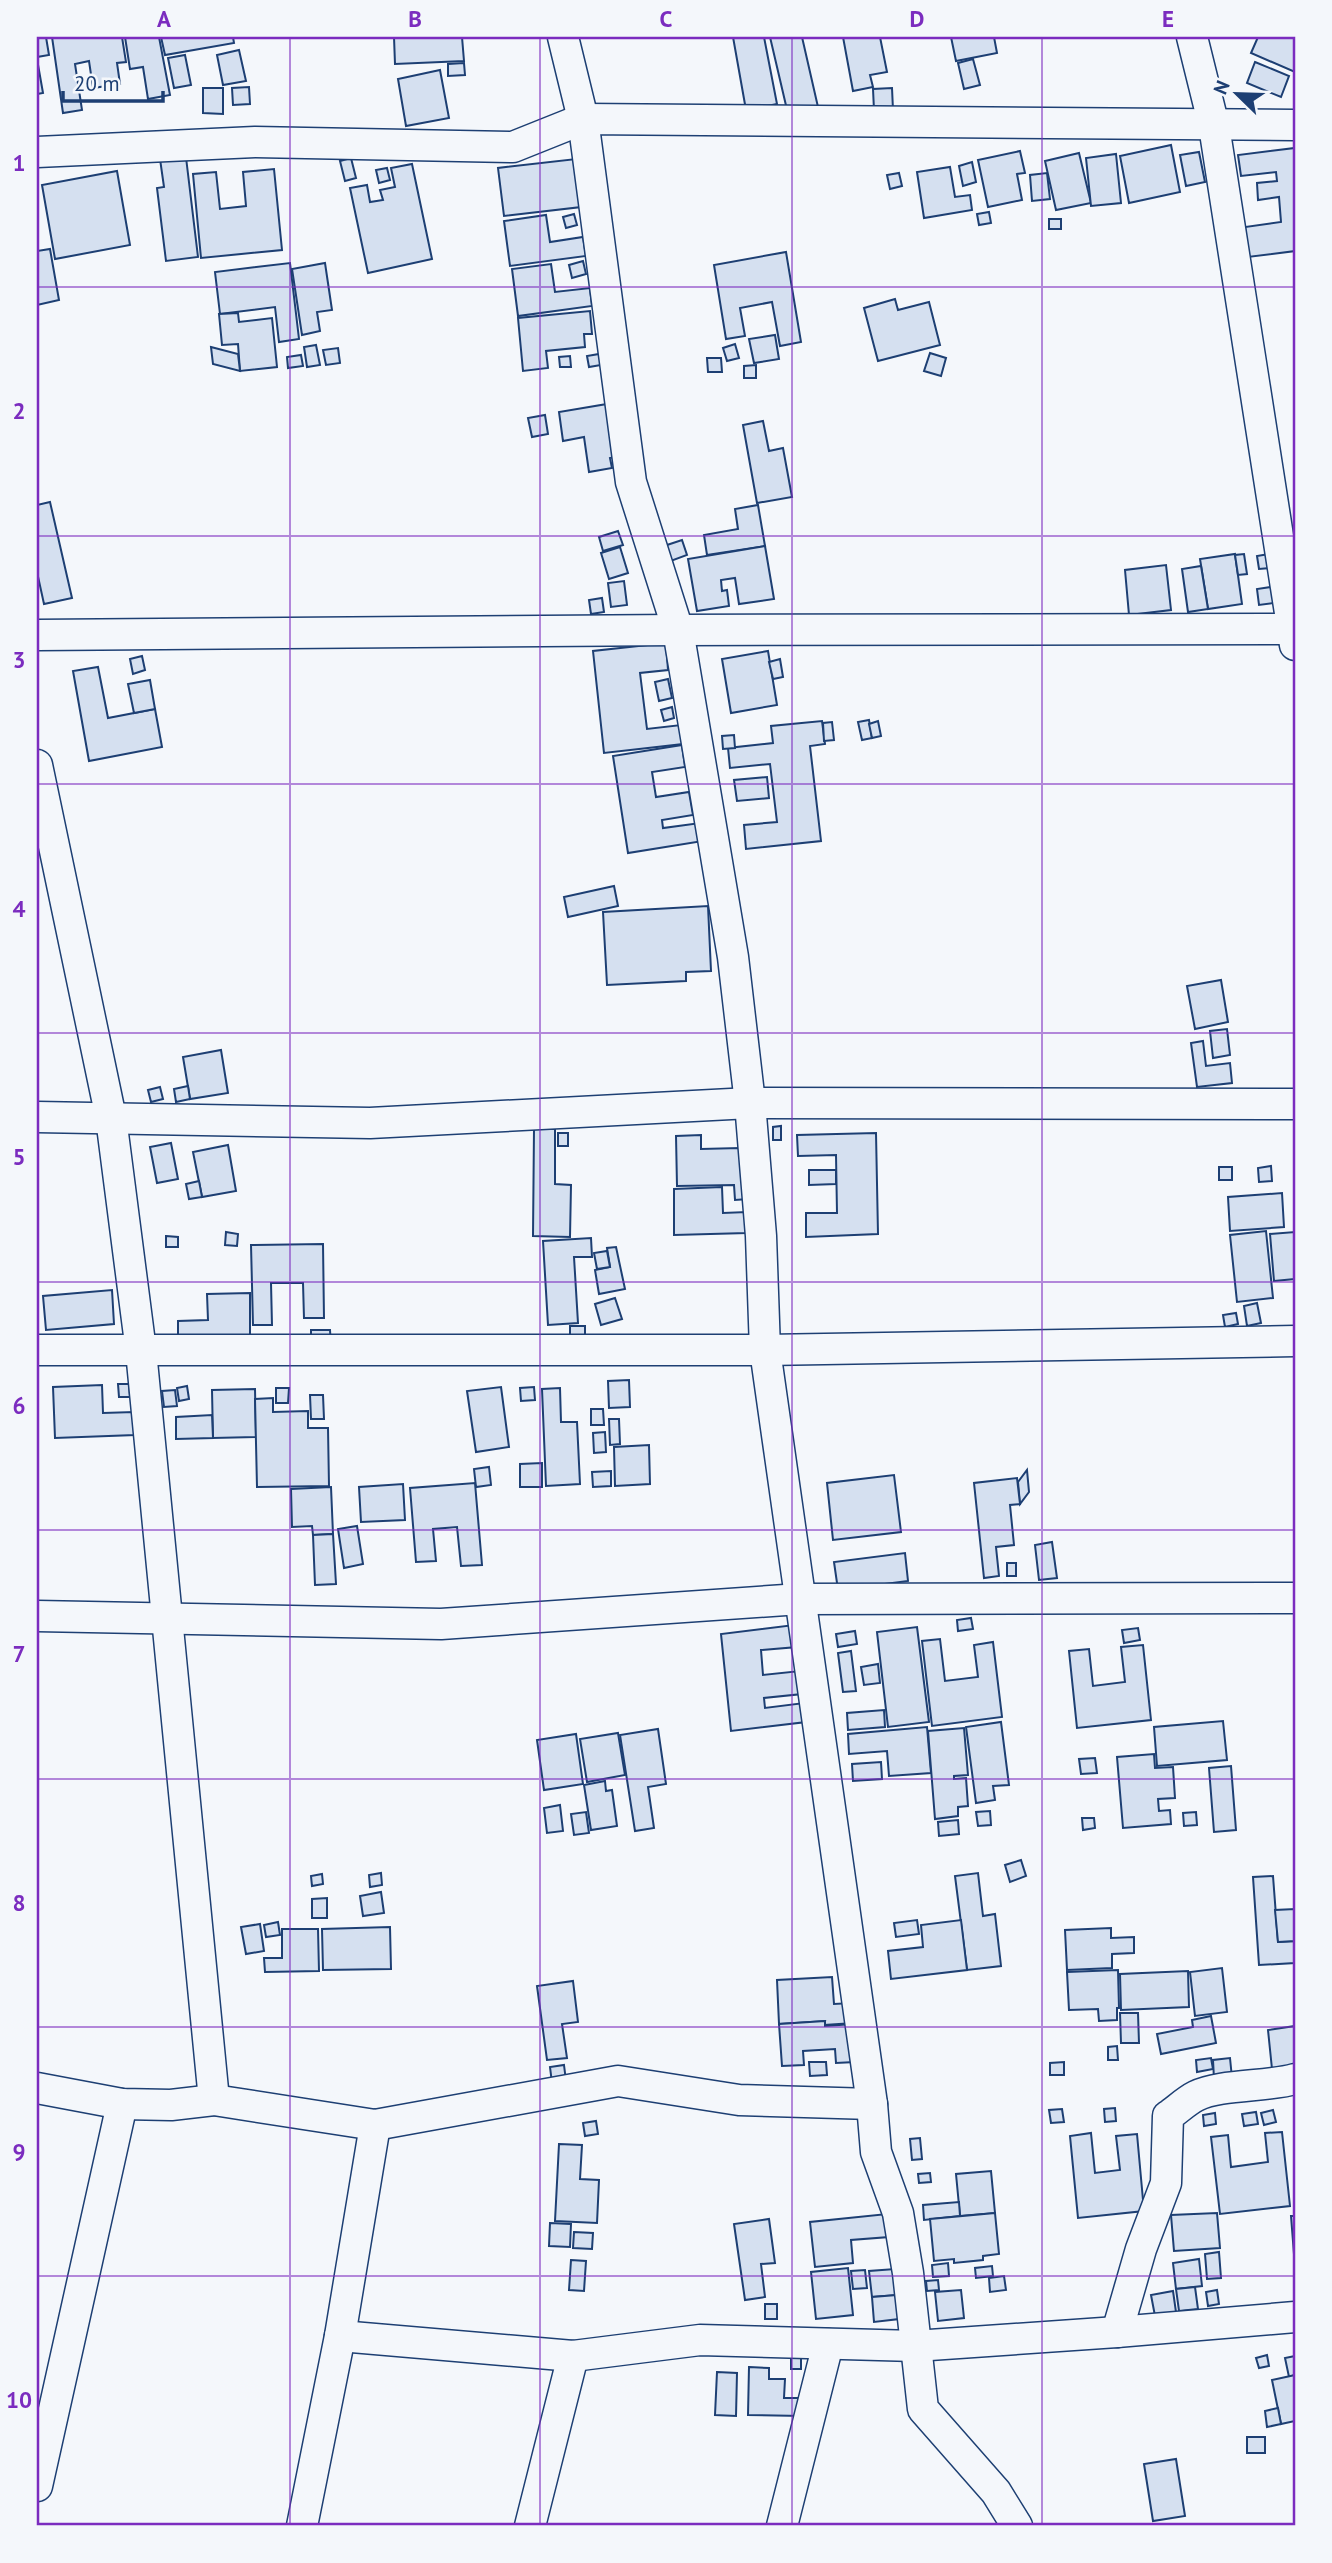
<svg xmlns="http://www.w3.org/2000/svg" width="1332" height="2563" viewBox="0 0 1332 2563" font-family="'PT Sans',sans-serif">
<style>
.building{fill:#d5e0f0;stroke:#1d3f73;stroke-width:2}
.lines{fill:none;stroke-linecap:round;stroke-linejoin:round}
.minor-casing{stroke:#1d3f73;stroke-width:33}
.minor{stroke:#f4f7fb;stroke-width:30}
.grid{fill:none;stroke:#7b2cbf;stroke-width:2;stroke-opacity:0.55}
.neatline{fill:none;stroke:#7b2cbf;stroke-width:2.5}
.grid-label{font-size:23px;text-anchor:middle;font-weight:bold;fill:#7b2cbf}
</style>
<rect width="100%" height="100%" fill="#f4f7fb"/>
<g class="building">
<polygon points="37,37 46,37 49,55 37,57"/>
<polygon points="52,37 122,37 126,62 117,63 120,84 93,88 89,61 75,64 82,110 63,113"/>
<polygon points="125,37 159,37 170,95 148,99 143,67 130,69"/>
<polygon points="161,37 233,37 234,43 165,55"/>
<polygon points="394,37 462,37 464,61 395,64"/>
<polygon points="733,37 764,37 777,104 746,110"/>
<polygon points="770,37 802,37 818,107 788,114"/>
<polygon points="843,37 880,37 887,72 870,75 873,87 853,91"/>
<polygon points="951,37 994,37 997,53 956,61"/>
<polygon points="1258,37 1295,37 1295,72 1251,53"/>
<polygon points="239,50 246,81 223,85 217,55"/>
<polygon points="185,55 191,85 174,88 168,58"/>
<polygon points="37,59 43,93 37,94"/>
<polygon points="973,59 980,85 964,89 958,63"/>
<polygon points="1255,62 1289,76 1281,97 1247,83"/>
<polygon points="464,63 465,75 448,76 448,64"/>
<polygon points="440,70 449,118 406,126 398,79"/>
<polygon points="249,87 250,104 233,105 232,88"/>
<polygon points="203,88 223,88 223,114 203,113"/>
<polygon points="892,88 893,110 874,110 873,89"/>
<polygon points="1171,145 1180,192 1129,203 1120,156"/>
<polygon points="1295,148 1295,251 1248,257 1245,227 1281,222 1279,197 1258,200 1257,183 1277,181 1276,172 1241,176 1238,155"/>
<polygon points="185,149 198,257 166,261 157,188 164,187 159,152"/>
<polygon points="1020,151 1025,173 1017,174 1022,200 988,207 978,160"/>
<polygon points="1199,152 1205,182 1186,186 1180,155"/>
<polygon points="1079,153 1091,203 1056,210 1045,161"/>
<polygon points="1116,154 1121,203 1091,206 1086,158"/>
<polygon points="351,158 356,178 345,181 340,161"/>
<polygon points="576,159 581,207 504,216 498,168"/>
<polygon points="972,162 976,182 963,186 959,166"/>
<polygon points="412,164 432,259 368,273 350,188 367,185 370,202 383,200 380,190 395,187 391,168"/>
<polygon points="950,167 955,197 970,195 972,210 924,218 917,172"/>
<polygon points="387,168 390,180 379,183 376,170"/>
<polygon points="274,169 282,250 201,258 193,174 216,172 220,209 246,206 243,172"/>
<polygon points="117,171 130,245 55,259 42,185"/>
<polygon points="899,173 902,186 890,189 887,175"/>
<polygon points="1047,173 1050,199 1032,201 1030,175"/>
<polygon points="989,212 991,223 979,225 977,214"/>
<polygon points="574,214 577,225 566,228 563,217"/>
<polygon points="546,215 550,242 583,237 586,256 510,266 504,221"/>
<rect x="1049" y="219" width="12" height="10"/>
<polygon points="50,249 59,300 37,305 37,251"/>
<polygon points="786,252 801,342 780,346 772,302 740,308 745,336 726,339 714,265"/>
<polygon points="583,261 586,274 572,278 569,265"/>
<polygon points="290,263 299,339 279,342 275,307 220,314 215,272"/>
<polygon points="325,263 332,310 317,312 320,331 302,335 292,269"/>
<polygon points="551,264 555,292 590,288 592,306 518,316 512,269"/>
<polygon points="895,299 898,310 929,302 940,345 878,361 864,308"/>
<polygon points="590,311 592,334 584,334 585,347 546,351 548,368 523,371 518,318"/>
<polygon points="238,313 239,322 272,318 277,367 240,371 238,344 222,345 219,314"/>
<polygon points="775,335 779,359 754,363 749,339"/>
<polygon points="735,344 739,358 727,361 723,348"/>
<polygon points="316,345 320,365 307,367 304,347"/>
<polygon points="211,347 238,354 240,371 213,364"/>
<polygon points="338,348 340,363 326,365 323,350"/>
<polygon points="930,353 946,358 941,376 924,371"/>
<polygon points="599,354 601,365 589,367 587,356"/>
<polygon points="301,355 303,366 288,368 287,357"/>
<polygon points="570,356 571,367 560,367 559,357"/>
<polygon points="707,358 721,358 722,372 708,372"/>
<polygon points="756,365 756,378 744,378 744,366"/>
<polygon points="613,403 621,456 610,458 612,468 589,472 584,437 563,441 559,412"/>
<polygon points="545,415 548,434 532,437 528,418"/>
<polygon points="763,421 769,451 783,448 792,497 757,503 743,425"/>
<polygon points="50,502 72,598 44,604 37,572 37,505"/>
<polygon points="758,505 765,546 707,555 704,535 738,529 735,509"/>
<polygon points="618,531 623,545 603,551 599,537"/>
<polygon points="682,540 687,555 668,562 664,546"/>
<polygon points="765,546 774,599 739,604 735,578 721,580 722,591 727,590 729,606 697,611 688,559"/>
<polygon points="620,547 628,573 609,579 601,553"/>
<polygon points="1235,554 1242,604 1208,609 1200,559"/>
<polygon points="1244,554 1247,574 1238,575 1235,555"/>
<polygon points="1269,554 1270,568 1259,569 1257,556"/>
<polygon points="1166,565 1171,610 1129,615 1125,570"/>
<polygon points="1201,566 1208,609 1188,612 1182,569"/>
<polygon points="624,581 627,605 611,607 608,583"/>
<polygon points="1271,587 1274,603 1259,605 1257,589"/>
<polygon points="602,598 604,612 591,614 589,600"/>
<polygon points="666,643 668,670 640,673 647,729 681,725 683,744 604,753 593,651"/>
<polygon points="768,651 777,705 731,713 722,659"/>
<polygon points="142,656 145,670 133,674 130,659"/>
<polygon points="780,659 783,677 773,679 769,662"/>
<polygon points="98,667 108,718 155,709 162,747 89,761 73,671"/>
<polygon points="668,679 672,698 659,701 655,682"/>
<polygon points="150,680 155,709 134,713 128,684"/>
<polygon points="672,707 674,718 664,721 661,710"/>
<polygon points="869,720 872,738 862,740 858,722"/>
<polygon points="822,721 825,744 810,746 821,841 746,849 744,825 777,822 770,764 730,768 728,748 773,743 771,726"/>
<polygon points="878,721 881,736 872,738 869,724"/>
<polygon points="832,722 834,740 824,741 823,723"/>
<polygon points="734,735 735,748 723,749 722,736"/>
<polygon points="682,745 685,767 652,772 656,797 689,792 693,815 662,820 663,828 700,823 703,841 628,853 613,756"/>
<polygon points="767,777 769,798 737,801 734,780"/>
<polygon points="614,886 618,906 568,917 564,897"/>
<polygon points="708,906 711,971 686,972 686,981 607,985 603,912"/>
<polygon points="1221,980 1228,1022 1195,1029 1187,986"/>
<polygon points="1227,1029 1230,1055 1213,1058 1210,1031"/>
<polygon points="1203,1041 1206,1066 1230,1063 1232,1083 1197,1087 1191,1043"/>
<polygon points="221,1050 228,1093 190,1099 183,1057"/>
<polygon points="188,1086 190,1099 176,1102 174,1089"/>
<polygon points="160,1087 163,1099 151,1102 148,1090"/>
<polygon points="781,1126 781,1140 773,1140 773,1127"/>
<polygon points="534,1129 555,1129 555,1184 571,1185 570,1237 533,1236"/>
<rect x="558" y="1133" width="10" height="13"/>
<polygon points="876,1133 878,1234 806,1237 806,1213 837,1213 836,1155 798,1156 797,1135"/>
<polygon points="701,1135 701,1149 740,1148 748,1199 735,1200 734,1185 677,1186 676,1136"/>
<polygon points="171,1143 178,1179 157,1183 150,1147"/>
<polygon points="228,1145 236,1191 202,1197 193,1152"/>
<polygon points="1271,1166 1272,1181 1259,1182 1258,1168"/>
<rect x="1219" y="1167" width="13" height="13"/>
<polygon points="809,1170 836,1170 836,1184 809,1185"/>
<polygon points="199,1181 202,1197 189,1199 186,1184"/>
<polygon points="722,1187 723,1213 747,1212 747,1233 674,1235 674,1189"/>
<polygon points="1282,1193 1284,1227 1230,1231 1228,1197"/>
<polygon points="1266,1231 1273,1298 1237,1302 1230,1235"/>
<polygon points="226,1232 238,1234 237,1246 225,1245"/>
<polygon points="1295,1232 1295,1279 1274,1281 1270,1234"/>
<polygon points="166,1236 178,1237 178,1247 166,1247"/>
<polygon points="591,1238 592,1257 574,1257 578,1323 548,1325 543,1241"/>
<polygon points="323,1244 324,1318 304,1318 303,1283 271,1283 272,1325 253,1325 251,1245"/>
<polygon points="616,1247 625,1289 599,1294 595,1270 610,1267 607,1248"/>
<polygon points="607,1251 610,1267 597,1269 594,1253"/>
<polygon points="112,1290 114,1324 46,1330 43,1296"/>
<polygon points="250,1293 250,1343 178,1345 178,1321 208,1320 207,1294"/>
<polygon points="615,1298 622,1319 601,1325 595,1304"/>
<polygon points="1257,1303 1261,1323 1247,1326 1244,1306"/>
<polygon points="1236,1313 1238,1324 1225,1327 1223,1315"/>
<rect x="570" y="1326" width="15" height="18"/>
<polygon points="311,1330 330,1330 331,1346 311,1346"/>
<polygon points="629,1380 630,1407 609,1408 608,1381"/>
<polygon points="118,1384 129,1384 130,1397 119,1397"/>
<polygon points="102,1385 103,1413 134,1412 135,1435 55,1438 53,1387"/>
<polygon points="187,1386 189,1399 179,1401 177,1388"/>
<polygon points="501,1387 509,1447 476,1452 467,1391"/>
<polygon points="534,1387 535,1400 521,1401 520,1388"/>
<polygon points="276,1388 289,1388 288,1403 276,1403"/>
<polygon points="560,1388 561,1422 577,1422 580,1484 546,1486 542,1389"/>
<polygon points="255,1389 256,1437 213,1438 212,1390"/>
<polygon points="175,1390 177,1406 164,1407 162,1391"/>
<polygon points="310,1395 323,1395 324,1419 311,1419"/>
<polygon points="273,1398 273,1412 308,1411 308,1428 328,1428 329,1486 257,1487 255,1399"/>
<polygon points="591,1409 603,1409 604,1425 591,1425"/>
<polygon points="212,1415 213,1438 176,1439 176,1417"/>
<polygon points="609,1419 619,1419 620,1444 610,1445"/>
<polygon points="605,1432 606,1452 594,1453 593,1433"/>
<polygon points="649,1445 650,1484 615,1486 614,1447"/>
<polygon points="542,1463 542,1487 520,1487 520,1464"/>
<polygon points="489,1467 491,1485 476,1487 474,1469"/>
<polygon points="1027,1470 1029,1492 1020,1504 1018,1482"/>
<polygon points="611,1471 611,1486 593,1487 592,1472"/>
<polygon points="894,1475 901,1532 833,1540 827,1483"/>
<polygon points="1017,1478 1020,1504 1010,1505 1014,1545 996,1547 999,1576 984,1578 974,1483"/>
<polygon points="475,1483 482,1565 461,1566 457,1527 433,1529 436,1561 416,1562 410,1488"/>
<polygon points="403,1484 405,1520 361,1522 359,1487"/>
<polygon points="331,1487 333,1534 313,1535 312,1526 292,1527 291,1489"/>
<polygon points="357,1526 363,1564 344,1568 338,1529"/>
<polygon points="333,1534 336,1584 315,1585 313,1535"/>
<polygon points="1052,1542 1057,1578 1039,1580 1035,1545"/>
<polygon points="905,1553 908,1581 838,1590 834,1562"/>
<rect x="1007" y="1563" width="9" height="13"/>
<polygon points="971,1618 973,1629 958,1631 957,1620"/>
<polygon points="794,1625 797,1647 761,1650 763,1675 800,1671 802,1694 764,1698 765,1708 804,1703 806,1722 731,1731 721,1634"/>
<polygon points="917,1627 929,1722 888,1727 877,1632"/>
<polygon points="1138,1628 1140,1640 1124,1643 1122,1630"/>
<polygon points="855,1631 857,1644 838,1647 836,1634"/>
<polygon points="940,1639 945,1681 978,1677 974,1645 993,1642 1002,1717 932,1726 922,1641"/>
<polygon points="1143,1645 1151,1720 1077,1728 1069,1651 1089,1649 1093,1686 1125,1682 1121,1647"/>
<polygon points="851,1651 856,1691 843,1692 838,1653"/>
<polygon points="878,1664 880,1683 864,1685 861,1667"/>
<polygon points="884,1710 885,1727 848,1730 847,1713"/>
<polygon points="1223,1721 1227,1760 1157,1766 1154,1727"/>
<polygon points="1001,1722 1009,1785 993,1786 995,1800 976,1803 966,1727"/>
<polygon points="927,1727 931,1773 889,1776 887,1751 849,1754 848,1734"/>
<polygon points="964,1728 968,1775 954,1776 954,1779 966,1778 968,1806 958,1807 958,1816 935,1819 928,1731"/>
<polygon points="658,1729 666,1784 648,1787 654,1828 635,1831 620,1735"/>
<polygon points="618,1733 625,1775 587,1782 580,1739"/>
<polygon points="576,1734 583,1784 544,1790 537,1740"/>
<polygon points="1154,1754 1155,1768 1173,1767 1175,1798 1158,1799 1159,1811 1170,1810 1171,1824 1123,1828 1117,1757"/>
<polygon points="1095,1758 1097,1773 1081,1774 1079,1759"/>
<polygon points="881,1762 882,1779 853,1781 852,1764"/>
<polygon points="1231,1766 1236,1830 1214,1832 1209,1768"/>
<polygon points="605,1781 606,1791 612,1790 617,1826 591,1830 584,1785"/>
<polygon points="560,1805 563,1831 547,1833 544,1808"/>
<polygon points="990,1811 991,1825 978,1826 976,1812"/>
<polygon points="586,1812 589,1833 574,1835 571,1814"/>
<polygon points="1196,1812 1197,1825 1184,1826 1183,1813"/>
<polygon points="1082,1818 1094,1818 1095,1828 1083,1830"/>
<polygon points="958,1820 959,1834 939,1836 938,1822"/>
<polygon points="1021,1860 1026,1876 1010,1882 1005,1865"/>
<polygon points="381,1873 382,1885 370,1887 369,1875"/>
<polygon points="978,1873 983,1916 995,1914 1001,1966 967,1970 955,1876"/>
<polygon points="322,1874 323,1884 312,1886 311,1876"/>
<polygon points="1273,1876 1278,1942 1295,1941 1295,1963 1259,1965 1253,1877"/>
<polygon points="381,1892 384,1913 363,1916 360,1896"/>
<polygon points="327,1898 327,1918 312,1918 312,1899"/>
<polygon points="1295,1909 1295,1941 1278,1942 1275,1910"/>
<polygon points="917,1920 919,1934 896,1937 894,1923"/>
<polygon points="961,1920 967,1970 891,1979 888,1951 923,1947 921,1925"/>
<polygon points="278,1922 280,1935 266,1937 264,1925"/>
<polygon points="260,1924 264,1951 246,1954 241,1927"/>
<polygon points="390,1927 391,1969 323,1970 322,1929"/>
<polygon points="1111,1928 1111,1938 1134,1937 1134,1953 1112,1954 1112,1968 1067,1970 1065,1930"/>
<polygon points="282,1929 318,1929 319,1971 265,1972 264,1958 282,1958"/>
<polygon points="1222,1968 1227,2012 1195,2016 1190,1972"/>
<polygon points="1118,1970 1119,2008 1117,2008 1117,2020 1099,2021 1098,2009 1069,2010 1067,1972"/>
<polygon points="1188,1971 1189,2007 1121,2010 1120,1974"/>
<polygon points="832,1977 834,2004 852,2003 854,2023 824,2025 825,2021 779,2024 777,1980"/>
<polygon points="573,1981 578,2022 562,2024 567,2058 547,2060 537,1986"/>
<polygon points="1120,2013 1138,2013 1139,2043 1121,2043"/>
<polygon points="1211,2016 1216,2043 1161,2054 1157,2034 1193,2027 1192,2020"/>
<polygon points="825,2021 825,2026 854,2024 855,2062 836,2063 835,2049 803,2051 804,2065 782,2066 779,2024"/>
<polygon points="1295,2026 1295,2067 1272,2069 1268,2030"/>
<polygon points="1117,2046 1118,2060 1108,2060 1108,2047"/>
<polygon points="1211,2058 1213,2069 1197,2072 1196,2060"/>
<polygon points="1230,2058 1232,2078 1214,2079 1213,2060"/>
<polygon points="809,2062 826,2062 827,2075 810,2076"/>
<polygon points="1064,2062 1064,2075 1050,2075 1050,2063"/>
<polygon points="564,2065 566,2081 552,2083 550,2067"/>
<polygon points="1115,2108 1116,2121 1105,2122 1104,2109"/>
<polygon points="1062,2109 1064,2122 1051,2123 1049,2110"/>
<polygon points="1273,2110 1276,2122 1264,2125 1261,2113"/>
<polygon points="1256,2112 1258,2124 1244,2126 1242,2114"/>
<polygon points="1215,2113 1216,2124 1204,2126 1203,2115"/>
<polygon points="596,2121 598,2134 585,2136 583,2123"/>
<polygon points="1282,2132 1290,2206 1220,2214 1211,2137 1228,2135 1231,2167 1268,2162 1265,2133"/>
<polygon points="1091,2133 1095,2173 1120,2170 1116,2136 1137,2134 1144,2211 1078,2218 1070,2136"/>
<polygon points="920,2138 922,2159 912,2160 910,2139"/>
<polygon points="559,2144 582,2145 580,2179 599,2180 597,2223 555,2221"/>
<polygon points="991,2171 995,2213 960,2216 956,2174"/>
<polygon points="930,2173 931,2182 919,2183 918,2174"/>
<polygon points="959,2202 960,2216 924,2220 923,2205"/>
<polygon points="995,2213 999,2254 983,2256 983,2260 954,2263 954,2259 934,2261 930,2219"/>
<polygon points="1217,2213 1220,2248 1174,2251 1171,2215"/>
<polygon points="887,2214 889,2237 851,2240 853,2263 815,2267 810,2222"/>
<polygon points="1291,2216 1295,2216 1295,2267"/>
<polygon points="769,2219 775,2263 761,2264 765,2297 745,2300 734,2224"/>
<polygon points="550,2223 571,2224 570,2247 549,2246"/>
<polygon points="574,2232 593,2233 592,2249 573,2248"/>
<polygon points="1219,2252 1221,2278 1207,2279 1205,2254"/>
<polygon points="1199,2259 1202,2286 1176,2289 1173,2263"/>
<polygon points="571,2260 586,2261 584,2291 569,2290"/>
<polygon points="948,2263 949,2276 933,2277 932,2265"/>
<polygon points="992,2266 993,2276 976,2278 975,2268"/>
<polygon points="848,2268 853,2315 816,2319 811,2272"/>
<polygon points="895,2269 897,2295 872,2297 869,2271"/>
<polygon points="865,2270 867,2288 853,2289 851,2271"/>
<polygon points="1004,2276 1006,2290 990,2292 989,2278"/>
<polygon points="938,2280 939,2290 927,2291 926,2281"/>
<polygon points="1195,2287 1198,2309 1179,2311 1176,2289"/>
<polygon points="961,2290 964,2318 938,2321 935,2292"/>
<polygon points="1217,2290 1219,2304 1208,2306 1206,2292"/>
<polygon points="1173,2291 1176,2312 1155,2316 1151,2295"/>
<polygon points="897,2295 899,2319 874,2322 872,2297"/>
<rect x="765" y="2304" width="12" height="15"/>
<polygon points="1267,2355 1269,2366 1259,2368 1256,2358"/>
<polygon points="1295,2356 1295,2375 1289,2377 1285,2358"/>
<rect x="791" y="2357" width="10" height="12"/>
<polygon points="749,2367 769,2368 769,2379 785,2379 784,2398 802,2398 802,2416 748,2415"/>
<polygon points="717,2372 737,2373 736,2416 715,2415"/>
<polygon points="1295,2375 1295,2421 1281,2424 1272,2380"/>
<polygon points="1278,2408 1281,2424 1267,2427 1265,2411"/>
<rect x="1247" y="2437" width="18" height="16"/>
<polygon points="1176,2459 1185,2516 1153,2521 1144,2464"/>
</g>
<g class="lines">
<defs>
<g id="minor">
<polyline points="563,37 583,119 631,482 678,630 733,957 750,1103 761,1236 765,1350 872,2104 876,2152 898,2213 908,2273 923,2409 996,2492 1017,2526"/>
<polyline points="1192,37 1214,126 1295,645"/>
<polyline points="37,152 255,142 513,147 583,119 1295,125"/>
<polyline points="37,635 678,630 1295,629"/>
<polyline points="37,765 111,1118 141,1351 214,2100"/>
<polyline points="37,1117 370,1123 750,1103 1295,1104"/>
<polyline points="37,1350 765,1350 1295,1341"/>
<polyline points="37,1616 441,1624 800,1599 1295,1598"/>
<polyline points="37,2088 122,2104 171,2105 214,2100 375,2125 618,2081 739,2100 872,2104"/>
<path d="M1117,2332l24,-83 25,-66 2,-67c9,-6 18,-15 28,-20 24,-12 71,-9 99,-17"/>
<polyline points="340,2336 573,2356 700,2340 915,2346 1117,2332 1295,2317"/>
<polyline points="37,2486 122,2104"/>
<polyline points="302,2526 340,2336 375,2125"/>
<polyline points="530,2526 573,2356"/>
<polyline points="782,2526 828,2344"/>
</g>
</defs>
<use href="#minor" class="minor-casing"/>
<use href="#minor" class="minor"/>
</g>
<path class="grid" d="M290,37v2489M540,37v2489M792,37v2489M1042,37v2489M37,287h1258M37,536h1258M37,784h1258M37,1033h1258M37,1282h1258M37,1530h1258M37,1779h1258M37,2027h1258M37,2276h1258"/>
<rect width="1332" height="2563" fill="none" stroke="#f4f7fb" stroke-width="77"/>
<g transform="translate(1237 94) rotate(293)" stroke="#f4f7fb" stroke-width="5" paint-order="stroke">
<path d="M0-5L12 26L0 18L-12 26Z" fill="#1d3f73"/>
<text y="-10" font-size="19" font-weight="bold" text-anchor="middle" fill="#1d3f73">N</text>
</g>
<path d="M63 91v10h100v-10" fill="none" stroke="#1d3f73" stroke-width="3.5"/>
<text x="74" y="91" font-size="21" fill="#1d3f73" stroke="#f4f7fb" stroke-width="5" paint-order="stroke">20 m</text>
<rect x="38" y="38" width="1256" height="2486" class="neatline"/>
<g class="grid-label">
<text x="164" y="27">A</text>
<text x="415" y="27">B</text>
<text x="666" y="27">C</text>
<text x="917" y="27">D</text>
<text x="1168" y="27">E</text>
<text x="19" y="171">1</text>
<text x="19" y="419">2</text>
<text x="19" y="668">3</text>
<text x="19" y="917">4</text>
<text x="19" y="1165">5</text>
<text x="19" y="1414">6</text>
<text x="19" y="1662">7</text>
<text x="19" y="1911">8</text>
<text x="19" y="2160">9</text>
<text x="19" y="2408">10</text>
</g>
</svg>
